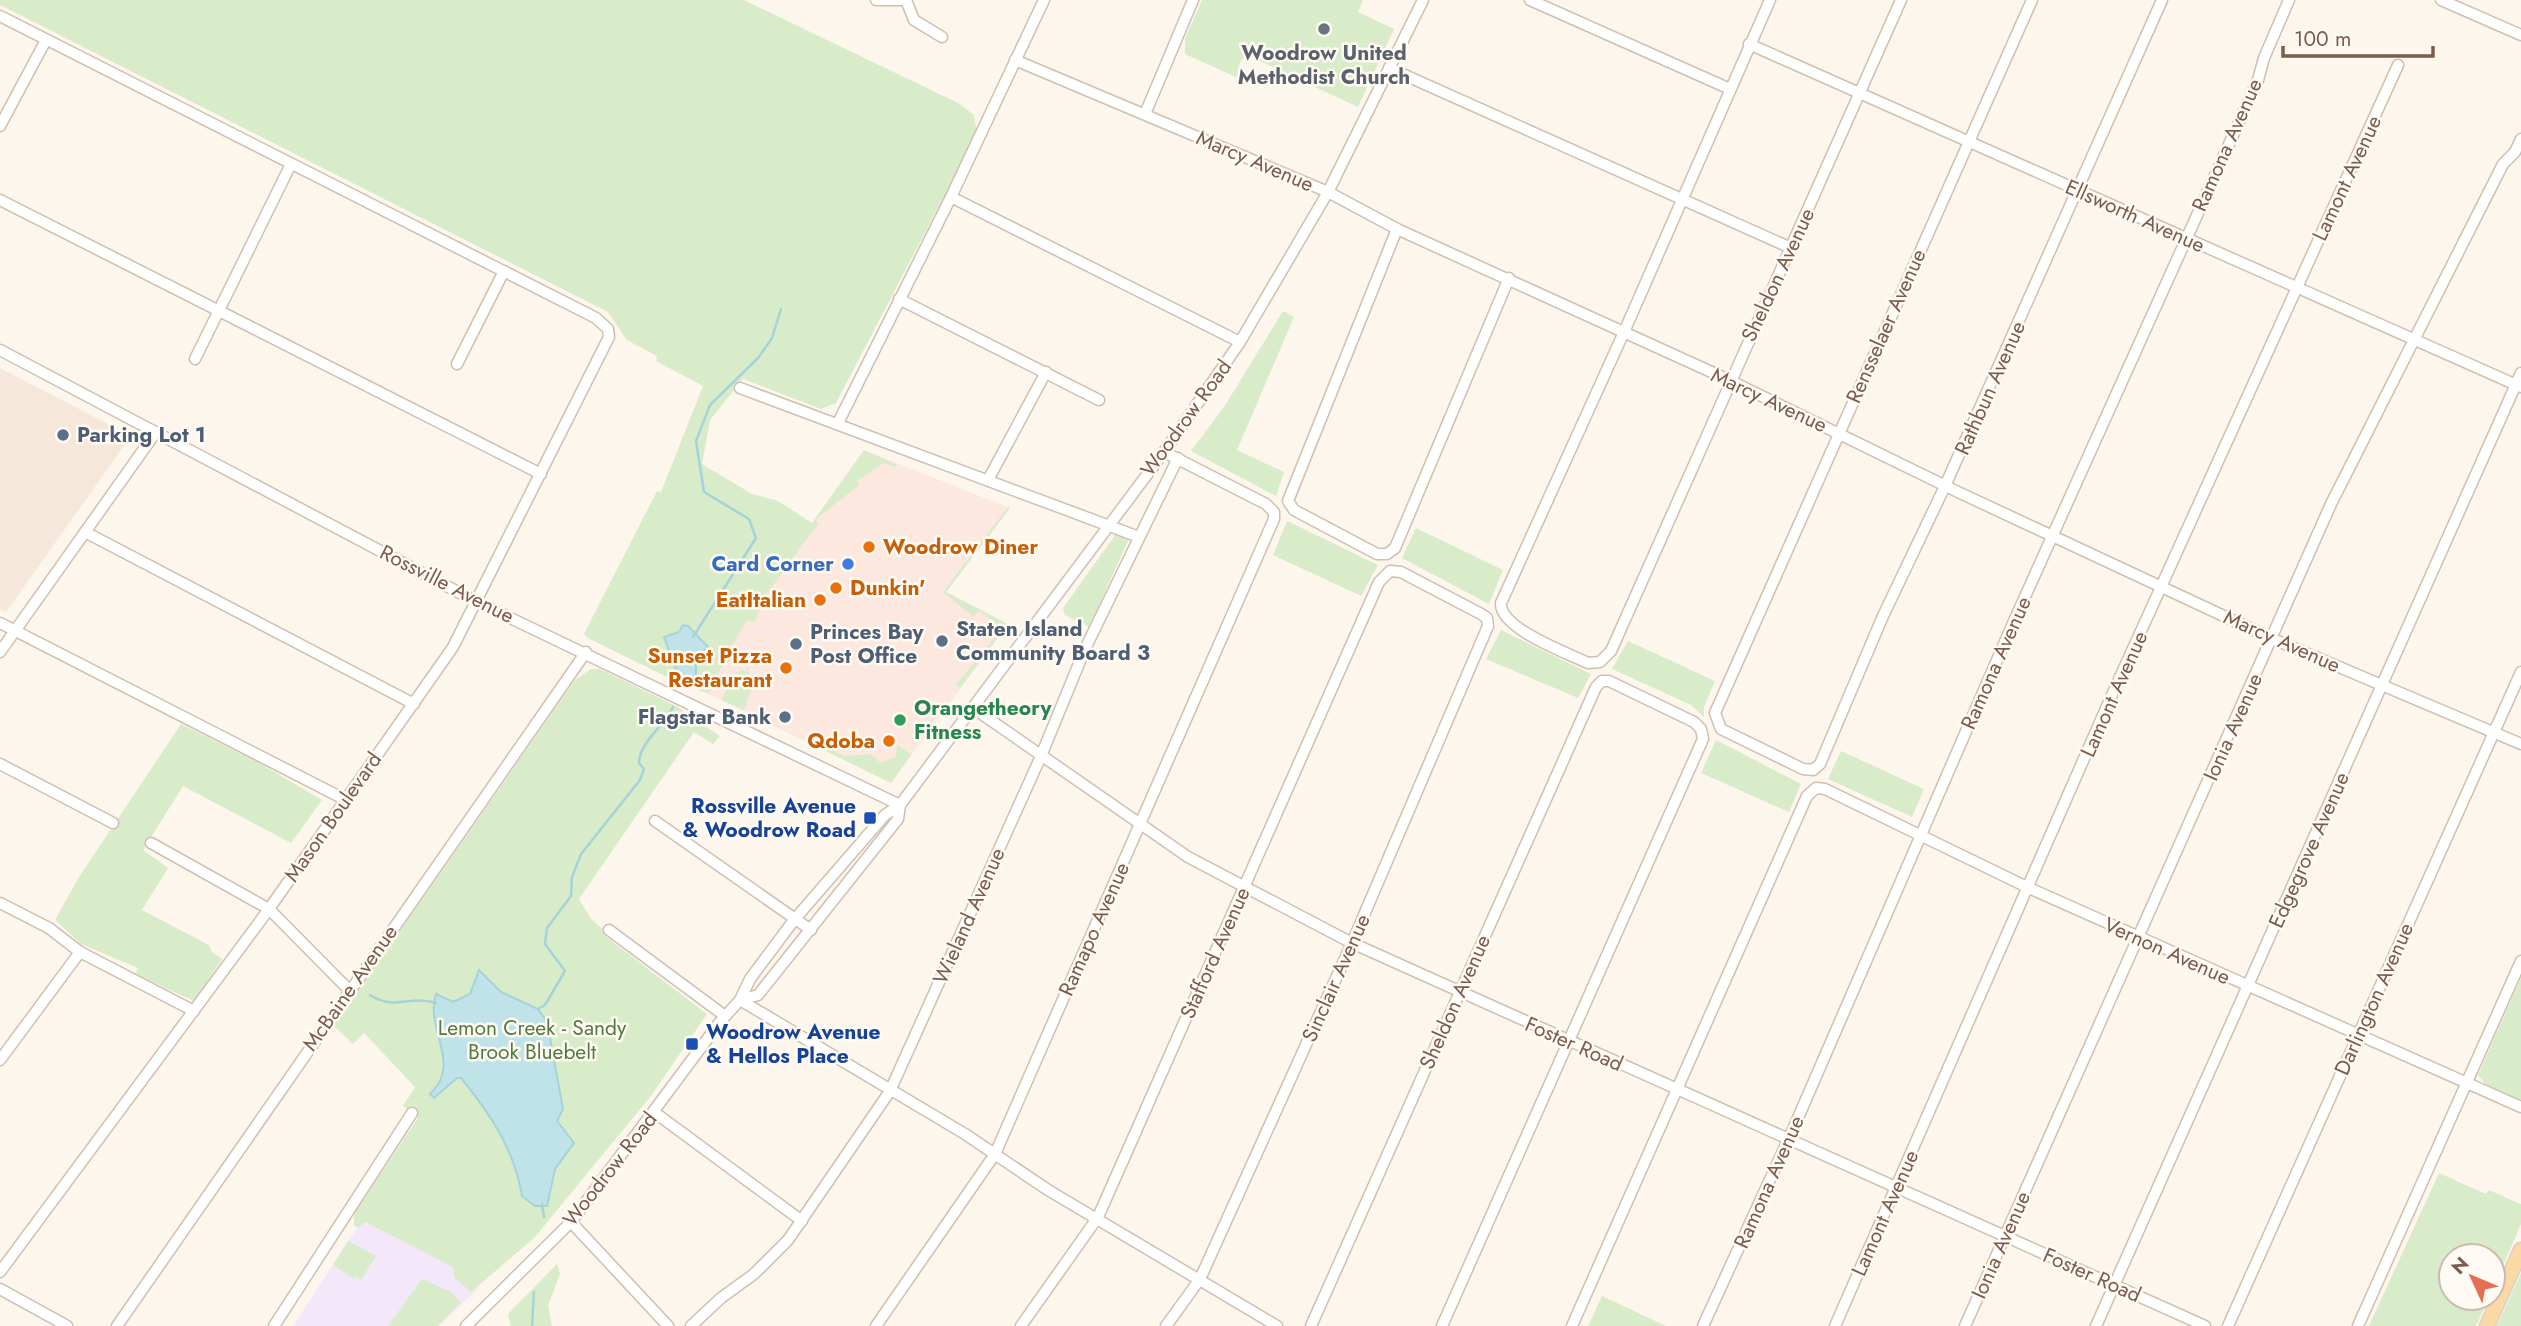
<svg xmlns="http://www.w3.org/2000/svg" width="2521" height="1326" viewBox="0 0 2521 1326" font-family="Jost,sans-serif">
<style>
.residential{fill:#f5e8da}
.commercial{fill:#fde8e0}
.education{fill:#f3e8fa}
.green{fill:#d8ecc9}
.water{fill:#bfe3e8;stroke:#a5d3da;stroke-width:2}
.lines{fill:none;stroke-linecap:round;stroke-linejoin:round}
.stream{stroke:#a5d3da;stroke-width:2.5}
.minor-casing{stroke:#d1beb0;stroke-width:13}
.major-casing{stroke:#dad1cd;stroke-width:17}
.minor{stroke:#fff;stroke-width:10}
.major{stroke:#fbd9a5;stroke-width:14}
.worship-dot{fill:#6b7280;stroke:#fffaf3;stroke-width:2.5}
.service-dot{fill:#5c6f8a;stroke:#fffaf3;stroke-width:2.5}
.food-dot{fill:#e8710a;stroke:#fffaf3;stroke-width:2.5}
.shop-dot{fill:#3f7fe0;stroke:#fffaf3;stroke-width:2.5}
.leisure-dot{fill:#2e9e5b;stroke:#fffaf3;stroke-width:2.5}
.transit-dot{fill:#1a4fb4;stroke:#fffaf3;stroke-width:2.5}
.labels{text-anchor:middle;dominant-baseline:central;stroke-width:5;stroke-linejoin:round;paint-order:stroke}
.worship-label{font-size:21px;font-weight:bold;fill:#5b616d;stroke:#fffaf3}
.street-label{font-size:21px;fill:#7a5c4d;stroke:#fffaf3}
.service-label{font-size:21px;font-weight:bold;fill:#4e5e75;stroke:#fffaf3;text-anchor:start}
.food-label{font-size:21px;font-weight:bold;fill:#c56008;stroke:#fffaf3;text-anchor:end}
.shop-label{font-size:21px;font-weight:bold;fill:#366cbe;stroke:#fffaf3;text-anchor:end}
.leisure-label{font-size:21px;font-weight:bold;fill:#27864d;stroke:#fffaf3;text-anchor:start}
.transit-label{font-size:21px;font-weight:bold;fill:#164399;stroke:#fffaf3;text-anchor:end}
.park-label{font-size:21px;fill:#537a41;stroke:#fffaf3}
</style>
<rect width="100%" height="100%" fill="#fdf6ec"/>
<polygon class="residential" points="0,368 131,436 6,612 0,609"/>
<polygon class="commercial" points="864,450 1010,508 946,592 1008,624 891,783 696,688"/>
<polygon class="education" points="362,1220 479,1280 478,1289 438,1326 293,1326"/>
<g class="green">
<polygon points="0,0 744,0 958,103 974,115 977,133 836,403 821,409 743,379 710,420 702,464 752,494 778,501 812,523 864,450 897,465 894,467 884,463 857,481 859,485 816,519 818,524 766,595 754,623 748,620 729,649 734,658 721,668 709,694 675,681 588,638 584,634 657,491 661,492 703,386 656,361 657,356 627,340 608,312 0,5"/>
<polygon points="1202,0 1363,0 1358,12 1394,29 1358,107 1253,58 1242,59 1239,66 1253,76 1256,86 1185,54 1185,39"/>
<polygon points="1283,311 1294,317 1237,450 1284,472 1276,496 1191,451 1224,407"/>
<polygon points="1008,507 1010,508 946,592 1008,624 960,688 956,685 1002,628 979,610 974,617 943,592"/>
<polygon points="1287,521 1378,565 1361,596 1273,555"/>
<polygon points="1416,528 1503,570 1489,604 1402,558"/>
<polygon points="1116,534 1127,537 1128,541 1089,627 1065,615 1063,608"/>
<polygon points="1501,630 1591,674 1578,698 1486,659"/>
<polygon points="1628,641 1715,681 1704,707 1704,717 1691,705 1612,669"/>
<polygon points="591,669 600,669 676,706 720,736 713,744 694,732 579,899 591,919 606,932 605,936 707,1014 651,1096 534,1238 471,1292 455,1278 453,1267 365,1222 358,1228 354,1225 354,1213 418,1118 403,1106 415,1087 364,1033 353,1044 331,1023 358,991 575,680"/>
<polygon points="742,670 748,672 754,682 744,710 722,700 732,675"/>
<polygon points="181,724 261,764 322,800 291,843 183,786 143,850 168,868 142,910 209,945 212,952 222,959 194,1001 135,974 138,968 81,944 55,920 79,877"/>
<polygon points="830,740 828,748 844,756 870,754 881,763 896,757 897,744 911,755 891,783 824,750"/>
<polygon points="1716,740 1801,784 1789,812 1701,773"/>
<polygon points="1841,751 1924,789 1912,817 1828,779"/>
<polygon points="2521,978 2521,1102 2488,1087 2478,1075"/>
<polygon points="2439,1173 2486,1194 2489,1190 2521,1204 2521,1224 2493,1289 2493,1256 2451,1256 2451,1298 2489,1298 2476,1326 2369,1326"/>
<polygon points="348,1241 376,1256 361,1280 356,1276 354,1279 333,1265"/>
<polygon points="557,1264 560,1274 548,1306 552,1326 511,1326 508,1314"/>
<polygon points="2521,1273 2521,1326 2497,1326"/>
<polygon points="422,1279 451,1292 461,1302 438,1326 388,1326"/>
<polygon points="1602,1296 1666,1326 1588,1326"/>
</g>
<g class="water">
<polygon points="683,625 688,626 708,647 696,658 696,675 687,686 684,680 680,680 664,637 679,632"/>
<path d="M479,970l22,22 37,17 9,13 16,87 -6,12 17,22 -19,26 -8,37h-12l-13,-10c-7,-45 -32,-83 -61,-118h-4l-23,20 -4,-4c33,-30 -6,-66 6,-100l17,8 17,-8z"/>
</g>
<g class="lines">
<g class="stream">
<polyline points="693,637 756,538 749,519 704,492 696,441 710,405 758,358 772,338 781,309"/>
<polyline points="683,685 685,677"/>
<path d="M370,995c25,16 39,0 66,8"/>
<path d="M538,1009l7,-4 20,-34 -20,-27 2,-16 24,-32 1,-19 9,-23 59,-74 4,-11 -5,-6c0,-20 25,-37 34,-56"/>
<polyline points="542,1204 544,1217"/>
<polyline points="532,1326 534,1292"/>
</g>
<defs>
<g id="minor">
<polyline points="876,0 903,0"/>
<polyline points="906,0 914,20 942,37"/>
<polyline points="1530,0 1730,89"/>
<path d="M1770,0l-146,332 -123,271c-2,25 66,50 87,60l12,-1 11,-11 290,-651"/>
<polyline points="2032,0 1715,713 1721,729 1803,769 1813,770 1820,764 1883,616 1945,486 2162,0"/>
<polyline points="2441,0 2521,35"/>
<polyline points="0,16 596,318 608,329 609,337 453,647 269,909 0,1272"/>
<polyline points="1749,44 2521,387"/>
<polyline points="1015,60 1328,192 1397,229 1729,380 1958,492 2273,639 2521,744"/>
<polyline points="1389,68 1791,248"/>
<polyline points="1145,114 1193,0"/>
<polyline points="0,126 46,40"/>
<polyline points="951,197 1240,342"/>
<polyline points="0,200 541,474"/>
<polyline points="1397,229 1288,501 1294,510 1377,554 1387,554 1395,548 1509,278"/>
<polyline points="899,299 1099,400"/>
<polyline points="0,350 475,601 900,805"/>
<polyline points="195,359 291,164"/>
<polyline points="457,364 504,271"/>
<polyline points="740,388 1139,537"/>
<polyline points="838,423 951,197 1044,0"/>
<polyline points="988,480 1046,372"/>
<polyline points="85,532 414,704"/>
<polyline points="0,623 346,800"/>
<polyline points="0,652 156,432"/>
<polyline points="973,708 1188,857 1352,943 2205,1326"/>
<polyline points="0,764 113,823"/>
<polyline points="655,821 811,930"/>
<polyline points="151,843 269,909 349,990"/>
<polyline points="0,903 49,928 80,952 194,1011"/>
<polyline points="609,930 725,1016"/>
<polyline points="740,1000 965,1134 1048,1190 1277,1326"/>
<polyline points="740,1000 758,995 898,819 900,805"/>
<polyline points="0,1060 80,952"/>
<polyline points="654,1112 802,1221"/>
<polyline points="571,1222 668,1326"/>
<polyline points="0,1289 67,1326"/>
<polyline points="117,1326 586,652"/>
<polyline points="274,1326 412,1113"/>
<polyline points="466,1326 571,1222 720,1022 740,1000 750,979 794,920 885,815 900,805 1164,452 1240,342 1328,192 1423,0"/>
<polyline points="691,1326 721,1298 754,1274 788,1240 890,1091 1041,756 1085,649 1178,458"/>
<polyline points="876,1326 995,1154 1274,519 1274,512 1266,504 1164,452"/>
<polyline points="1021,1326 1098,1217 1379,582 1390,571 1401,572 1481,614 1487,618 1488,626 1352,943 1200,1279 1166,1326"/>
<polyline points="1311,1326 1596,687 1602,681 1609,681 1694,722 1701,729 1703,739 1442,1326"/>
<polyline points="1572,1326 1807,796 1816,788 1825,789 2029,888 2521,1107"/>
<polyline points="1703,1326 1794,1127 2014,621 2258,80 2264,58 2289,0"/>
<polyline points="1835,1326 2111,697 2398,65"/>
<polyline points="1965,1326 2331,504 2503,164 2515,152 2521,139"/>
<polyline points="2096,1326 2521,373"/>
<polyline points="2228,1326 2521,672"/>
<polyline points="2358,1326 2521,961"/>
</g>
<polyline id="major" points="2487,1326 2521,1250"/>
</defs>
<use href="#minor" class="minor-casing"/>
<use href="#major" class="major-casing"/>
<use href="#minor" class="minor"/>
<use href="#major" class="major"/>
</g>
<circle class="worship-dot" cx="1324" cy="29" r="7"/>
<g class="service-dot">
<circle cx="63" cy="435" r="7"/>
<circle cx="942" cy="641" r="7"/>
<circle cx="796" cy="644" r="7"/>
<circle cx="785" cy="717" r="7"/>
</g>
<g class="food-dot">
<circle cx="869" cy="547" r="7"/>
<circle cx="836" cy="588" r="7"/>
<circle cx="820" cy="600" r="7"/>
<circle cx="786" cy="668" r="7"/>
<circle cx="889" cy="741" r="7"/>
</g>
<circle class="shop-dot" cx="848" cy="564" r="7"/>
<circle class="leisure-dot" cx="900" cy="720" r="7"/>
<g class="transit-dot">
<rect x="863" y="811" width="14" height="14" rx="3.5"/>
<rect x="685" y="1037" width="14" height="14" rx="3.5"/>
</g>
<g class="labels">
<g class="worship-label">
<text x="1324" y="53">Woodrow United<tspan x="1324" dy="24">Methodist Church</tspan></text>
</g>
<g class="street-label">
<text transform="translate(2227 145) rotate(-66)">Ramona Avenue</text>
<text transform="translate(1255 161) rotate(23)">Marcy Avenue</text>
<text transform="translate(2347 178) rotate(-65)">Lamont Avenue</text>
<text transform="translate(2135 216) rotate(24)">Ellsworth Avenue</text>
<text transform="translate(1778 275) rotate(-65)">Sheldon Avenue</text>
<text transform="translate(1886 326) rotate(-66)">Rensselaer Avenue</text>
<text transform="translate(1990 388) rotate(-66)">Rathbun Avenue</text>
<text transform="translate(1769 400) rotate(25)">Marcy Avenue</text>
<text transform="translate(1186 418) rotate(-54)">Woodrow Road</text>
<text transform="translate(447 584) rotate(27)">Rossville Avenue</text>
<text transform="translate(2282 641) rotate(24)">Marcy Avenue</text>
<text transform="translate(1996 663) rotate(-66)">Ramona Avenue</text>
<text transform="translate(2114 694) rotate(-66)">Lamont Avenue</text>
<text transform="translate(2233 727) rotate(-66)">Ionia Avenue</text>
<text transform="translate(333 817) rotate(-55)">Mason Boulevard</text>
<text transform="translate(2309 850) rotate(-66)">Edgegrove Avenue</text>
<text transform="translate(969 916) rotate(-66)">Wieland Avenue</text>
<text transform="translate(1094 929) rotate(-66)">Ramapo Avenue</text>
<text transform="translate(2167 951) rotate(24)">Vernon Avenue</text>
<text transform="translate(1215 953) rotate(-66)">Stafford Avenue</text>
<text transform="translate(1336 978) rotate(-66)">Sinclair Avenue</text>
<text transform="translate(350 988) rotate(-55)">McBaine Avenue</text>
<text transform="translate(2374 999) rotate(-66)">Darlington Avenue</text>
<text transform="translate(1455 1002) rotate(-66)">Sheldon Avenue</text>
<text transform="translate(1574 1044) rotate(24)">Foster Road</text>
<text transform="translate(610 1169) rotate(-52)">Woodrow Road</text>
<text transform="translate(1769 1182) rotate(-66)">Ramona Avenue</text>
<text transform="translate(1885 1213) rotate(-66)">Lamont Avenue</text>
<text transform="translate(2001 1245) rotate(-66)">Ionia Avenue</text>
<text transform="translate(2092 1275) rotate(24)">Foster Road</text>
</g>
<g class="service-label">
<text x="77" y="435">Parking Lot 1</text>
<text x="956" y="629">Staten Island<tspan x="956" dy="24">Community Board 3</tspan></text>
<text x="810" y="632">Princes Bay<tspan x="810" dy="24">Post Office</tspan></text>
<text x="771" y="717" text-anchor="end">Flagstar Bank</text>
</g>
<g class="food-label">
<text x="883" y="547" text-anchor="start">Woodrow Diner</text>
<text x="850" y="588" text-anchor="start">Dunkin'</text>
<text x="806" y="600">EatItalian</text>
<text x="772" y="656">Sunset Pizza<tspan x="772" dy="24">Restaurant</tspan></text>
<text x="875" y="741">Qdoba</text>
</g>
<g class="shop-label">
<text x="834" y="564">Card Corner</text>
</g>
<g class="leisure-label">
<text x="914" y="708">Orangetheory<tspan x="914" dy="24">Fitness</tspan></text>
</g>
<g class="transit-label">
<text x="856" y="806">Rossville Avenue<tspan x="856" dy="24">&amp; Woodrow Road</tspan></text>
<text x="706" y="1032" text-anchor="start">Woodrow Avenue<tspan x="706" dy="24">&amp; Hellos Place</tspan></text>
</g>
<g class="park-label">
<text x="532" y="1028">Lemon Creek - Sandy<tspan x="532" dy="24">Brook Bluebelt</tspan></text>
</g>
</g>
<g transform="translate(2472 1277) rotate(314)"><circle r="33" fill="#fffaf3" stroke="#cabbb1" stroke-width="2"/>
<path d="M0-5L12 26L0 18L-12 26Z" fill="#e76f51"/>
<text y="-10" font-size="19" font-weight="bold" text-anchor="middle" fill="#7a5c4d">N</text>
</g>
<path d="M2283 46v10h150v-10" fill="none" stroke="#7a5c4d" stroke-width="3.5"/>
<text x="2294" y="46" font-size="21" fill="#7a5c4d" stroke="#fffaf3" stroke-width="5" paint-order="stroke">100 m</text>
</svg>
